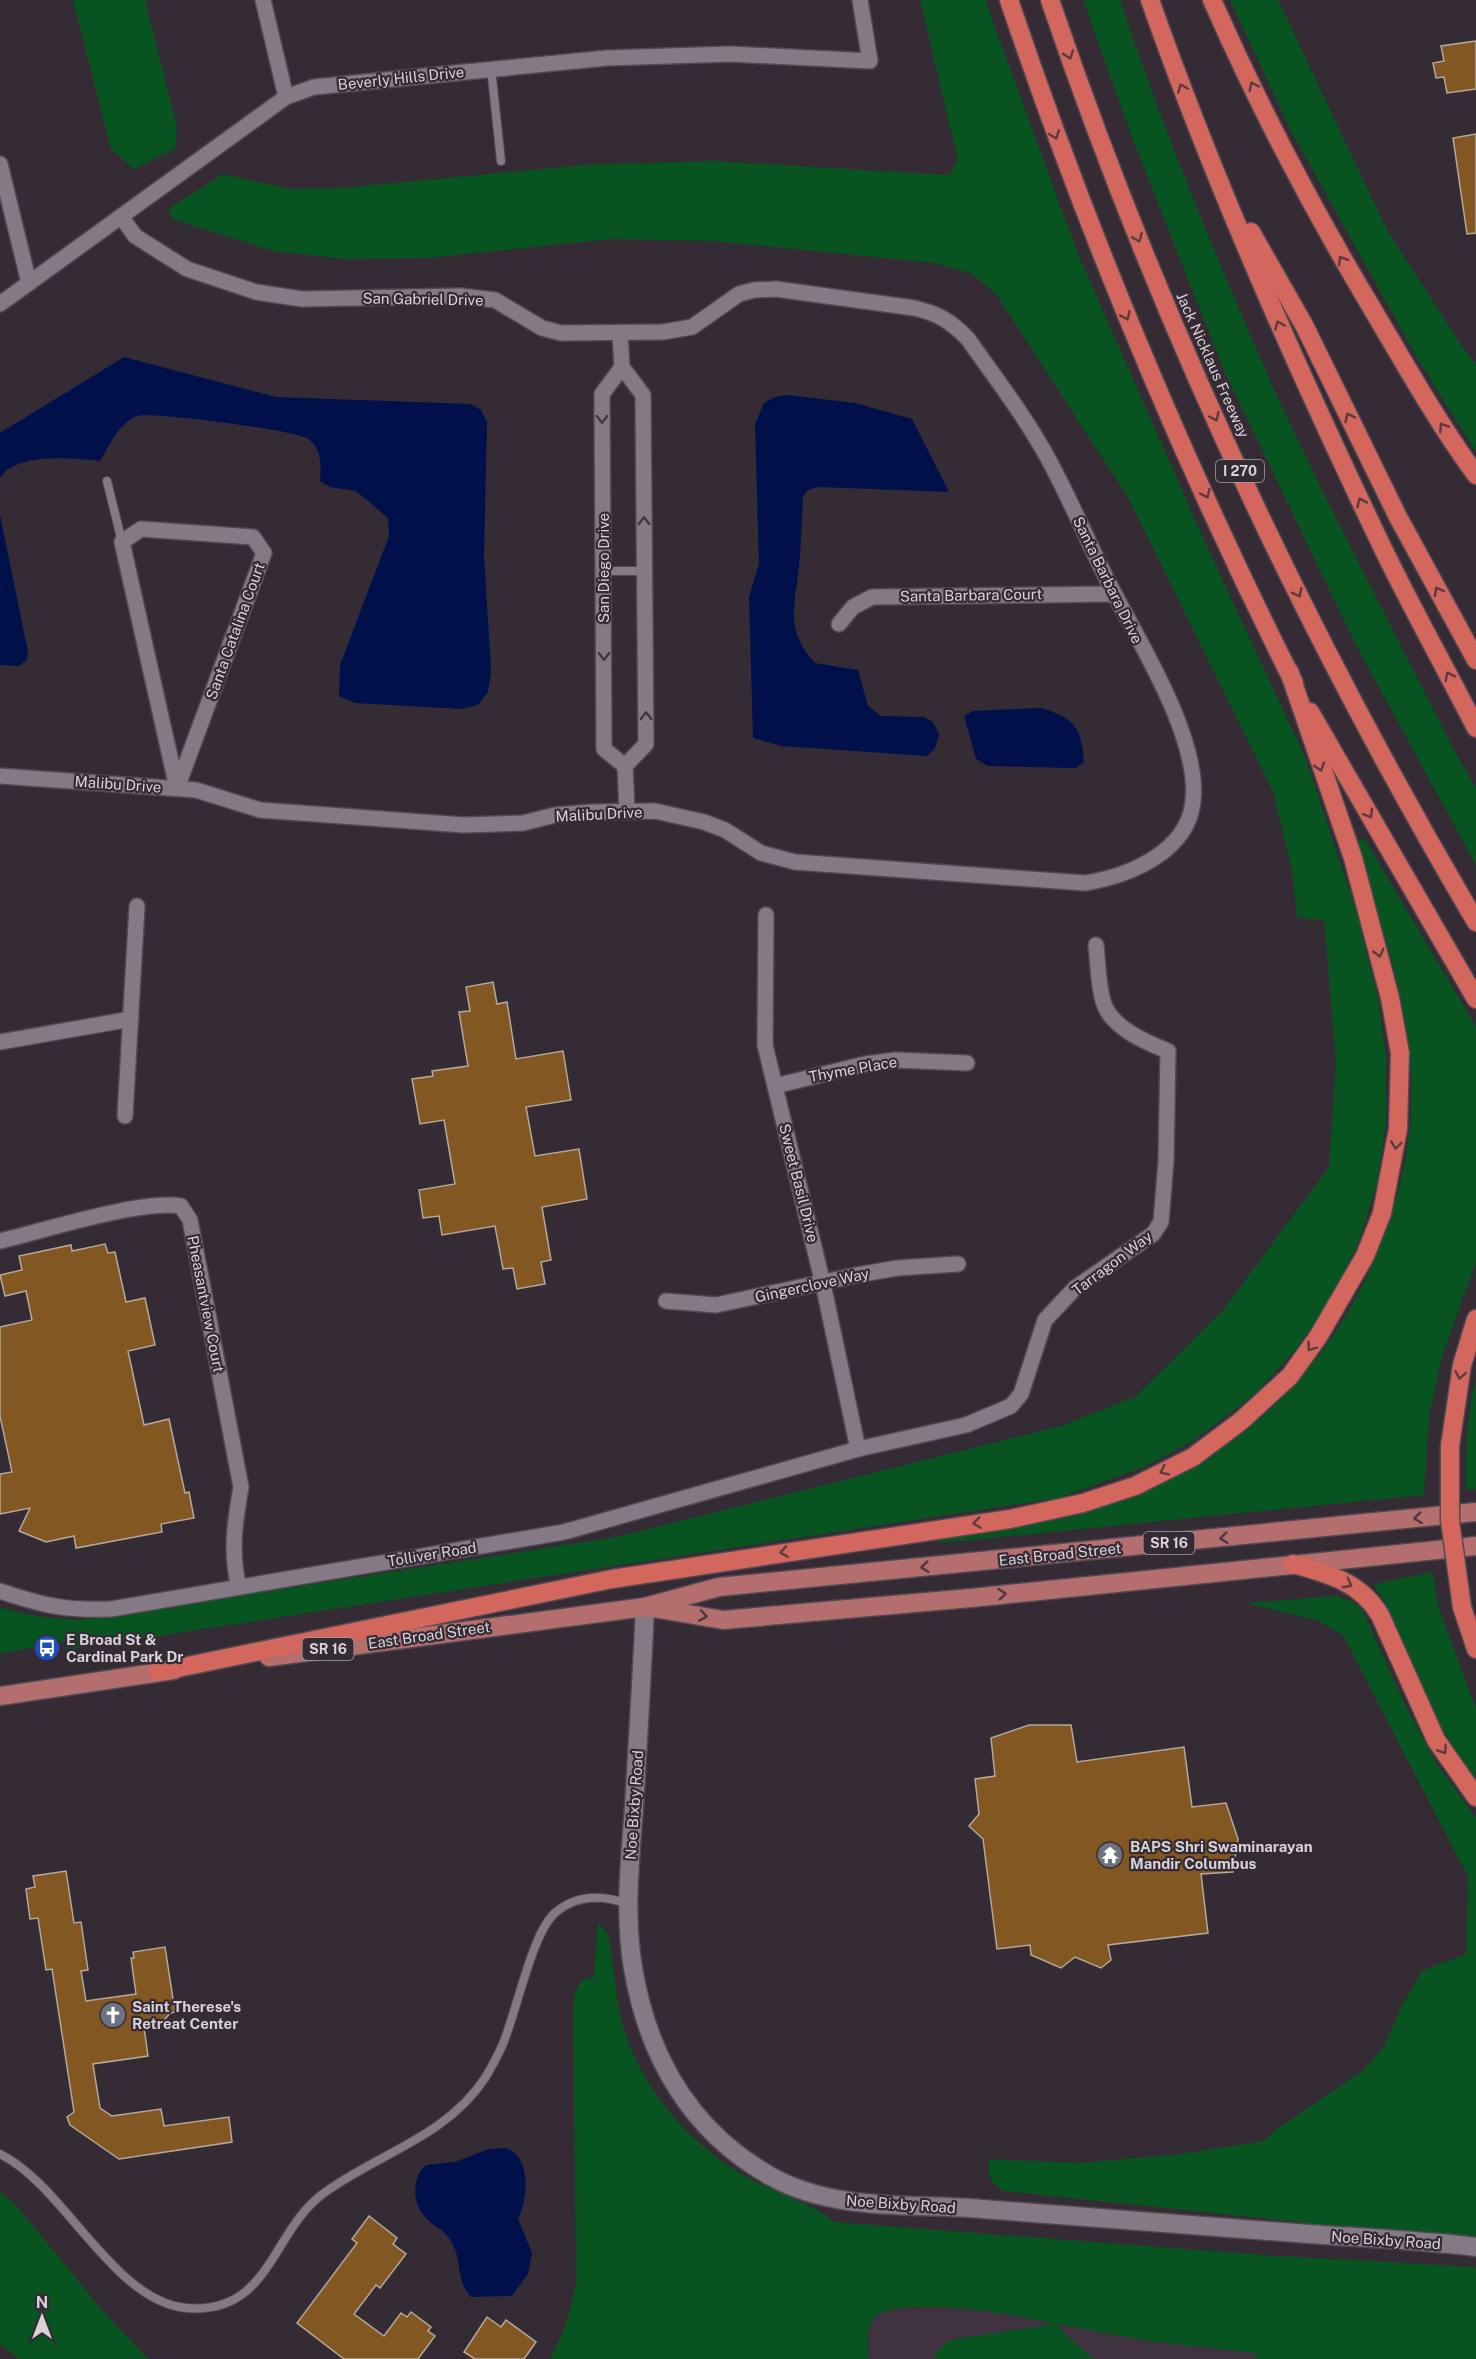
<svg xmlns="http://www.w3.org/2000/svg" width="1476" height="2359" viewBox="0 0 1476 2359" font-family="'Public Sans',sans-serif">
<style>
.built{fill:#413242}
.green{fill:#085421}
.water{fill:#00104b}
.building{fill:#825721;stroke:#b5a99c;stroke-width:1.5}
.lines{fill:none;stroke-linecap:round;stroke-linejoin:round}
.lane-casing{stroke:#514852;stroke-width:10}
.street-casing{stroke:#514852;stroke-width:18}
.secondary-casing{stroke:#514852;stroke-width:21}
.primary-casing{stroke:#514852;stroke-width:21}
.highway-casing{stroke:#514852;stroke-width:21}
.lane{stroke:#857985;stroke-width:8}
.street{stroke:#857985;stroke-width:15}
.secondary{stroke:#857985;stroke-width:18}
.primary{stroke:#b46e6d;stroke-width:18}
.highway{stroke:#d3675d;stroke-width:18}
.highway-bridge-casing{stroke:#514852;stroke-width:21;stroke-linecap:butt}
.highway-bridge{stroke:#d3675d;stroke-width:18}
.oneway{stroke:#5c3a3f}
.oneway2{stroke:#413741}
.oneway3{stroke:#4e3840}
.labels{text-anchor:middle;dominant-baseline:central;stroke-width:4.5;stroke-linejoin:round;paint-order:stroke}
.shield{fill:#352b35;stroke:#a8a0a8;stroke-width:1.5}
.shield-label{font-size:14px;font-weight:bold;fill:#d9d2d9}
.street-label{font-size:15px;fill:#d9d2d9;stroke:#352b35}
.poi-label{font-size:15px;font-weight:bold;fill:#d9d2d9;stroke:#352b35;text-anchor:start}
</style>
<rect width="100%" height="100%" fill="#352b35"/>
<polygon class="built" points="943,2307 987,2311 1149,2341 1255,2353 1257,2359 868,2359 869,2330 875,2318 886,2309"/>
<g class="green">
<polygon points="73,0 145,0 177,127 175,149 134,169 111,149"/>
<polygon points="920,0 985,0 1078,254 1208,549 1306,759 1356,910 1379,1003 1386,1059 1386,1121 1377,1184 1357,1246 1328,1304 1295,1350 1255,1394 1194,1440 1144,1467 1058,1498 66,1650 65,1641 0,1654 0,1608 42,1617 81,1620 616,1537 1061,1426 1135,1397 1223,1310 1329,1167 1336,1063 1324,920 1297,918 1292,870 1273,792 1129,499 996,294 971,273 935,263 714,241 612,239 426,258 345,259 273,251 173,219 168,209 223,174 289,189 342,188 585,165 714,161 949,175 958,160"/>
<path d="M1083,0h37c35,105 76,208 119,309 63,151 142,296 215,441l22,38v77l-121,-222 -130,-270 -92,-233z"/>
<polygon points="1230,0 1278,0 1387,230 1463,348 1476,364 1476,452 1419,361 1291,131"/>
<path d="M1364,838l112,189v235l-34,94 -13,61 -5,78 -484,48v-7c87,-12 158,-23 239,-63 148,-73 246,-254 231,-417 -7,-73 -33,-144 -54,-214z"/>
<path d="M1476,1378v111l-10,1c-1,-39 1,-75 10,-112z"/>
<path d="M1432,1572l7,36 37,101v69c-19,-24 -35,-50 -49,-78 -18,-38 -29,-78 -52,-113v-3z"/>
<path d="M1336,1596l15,5 11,8 45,100 30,55 39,54v420l-150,-13 -322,-34c-15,-8 -16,-16 -15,-32l90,4 101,-9 84,-13 10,-10 87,-59 23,-25 16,-38 22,-38 44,-17 2,-77 -125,-242 -26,-15 -71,-17z"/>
<path d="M598,1922l10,12c6,32 7,67 17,99 20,60 66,112 120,143 29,17 64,25 89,46l429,33 213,12v92h-219l-2,-6 -106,-12 -94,-17 38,35h-158v-5l14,-14 104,-16c-29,-9 -160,-31 -179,-5 -8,11 -6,27 -6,40h-318l15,-32 11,-41 -3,-279 2,-14 6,-12 13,-4z"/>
<polygon points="0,2192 15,2204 108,2317 148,2359 19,2359 0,2344"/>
</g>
<g class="water">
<path d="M124,357l152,40 195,7 10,6 6,12 -3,134 7,115 -3,21 -10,13 -17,4 -106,-6 -16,-7 1,-31 49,-129 -1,-18 -32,-27 -26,-4 -10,-6c1,-15 2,-33 -12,-42 -12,-9 -160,-28 -171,-23 -19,8 -27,29 -37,45 -26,-3 -84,-9 -100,17v-45z"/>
<path d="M788,395l67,8 57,16 37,73 -130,-5 -11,3 -5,7c-1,23 -2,47 -4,70 -4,41 -15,61 16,96l43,7 10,36 13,10 43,1 9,5 6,13 -4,13 -8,8 -145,-10 -29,-8 -4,-141 10,-33 -4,-140 9,-21 11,-6z"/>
<polygon points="0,515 28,652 27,660 19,666 0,665"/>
<path d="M1041,708c34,10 40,19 43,54l-8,6 -88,-2 -12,-7 -12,-43 9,-5z"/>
<path d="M506,2148c26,10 22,50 12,71l14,34 -4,21 -16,22 -41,1c-16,-19 -8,-32 -18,-52 -8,-17 -18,-16 -29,-29 -12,-14 -12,-39 2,-51l29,-3 34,-13z"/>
</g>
<g class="building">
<polygon points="1476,41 1476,89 1447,93 1444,77 1436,78 1433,63 1444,61 1441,46"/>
<polygon points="1476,134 1476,233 1467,234 1453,138"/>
<polygon points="493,982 497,1004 507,1002 516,1059 563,1051 571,1100 526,1107 535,1156 579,1149 587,1199 542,1207 551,1260 541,1262 545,1284 517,1289 513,1268 503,1269 495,1226 442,1235 439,1216 423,1218 419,1190 455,1184 444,1120 420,1124 412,1079 433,1076 432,1071 468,1066 459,1012 470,1011 466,987"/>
<polygon points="105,1244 108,1253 115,1252 126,1302 145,1298 155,1345 128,1351 144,1425 169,1419 185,1493 189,1492 194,1518 161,1524 162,1532 76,1548 74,1536 46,1542 19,1531 30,1508 0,1514 0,1474 12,1472 0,1416 0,1327 32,1320 26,1291 5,1296 0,1275 22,1270 19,1256 71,1245 72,1251"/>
<polygon points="1029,1725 1071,1725 1077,1762 1184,1747 1192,1807 1226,1803 1238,1839 1233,1872 1201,1874 1208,1933 1108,1945 1111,1960 1101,1968 1075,1957 1061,1968 1031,1955 1030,1945 997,1949 983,1839 969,1826 979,1814 975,1779 995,1776 991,1738"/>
<polygon points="66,1871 74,1923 81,1922 88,1970 81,1971 86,2001 136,1994 131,1958 134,1958 133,1952 165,1947 175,2012 170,2013 161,2024 144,2027 148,2056 93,2064 100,2108 112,2116 161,2109 164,2126 229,2117 232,2142 119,2159 70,2125 67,2117 74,2112 52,1969 46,1970 38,1918 30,1919 26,1889 35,1887 33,1876"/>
<polygon points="369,2216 397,2238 393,2244 406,2254 380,2288 376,2285 354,2314 384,2336 401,2313 407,2317 411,2312 431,2327 428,2331 435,2336 418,2359 344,2359 297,2323 357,2243 352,2239"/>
<polygon points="487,2317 501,2327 506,2320 536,2342 524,2359 475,2359 464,2352"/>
</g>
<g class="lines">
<defs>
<g id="lane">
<polyline points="491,68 501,161"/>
<polyline points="107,481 122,542"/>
<polyline points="603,571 645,571"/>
<path d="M0,2154c64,31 113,147 186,154 85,7 85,-77 138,-115 55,-40 122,-56 161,-115 6,-10 12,-21 17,-32 14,-31 30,-115 54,-134 22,-18 47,-17 72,-8"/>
</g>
<g id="street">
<polyline points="263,0 286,97"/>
<polyline points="0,164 29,283"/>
<polyline points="0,304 286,97 314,87 607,58 730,54 870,61 860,0"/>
<polyline points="620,333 622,367 643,395 646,744 625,766 627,811"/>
<polyline points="622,367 602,394 604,749 625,766"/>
<polygon points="141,529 253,537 264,553 177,788 122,542"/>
<polyline points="839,624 853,607 872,597 1114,594"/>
<path d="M0,776l196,14 64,20 204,15 59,-2 32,-8 37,-3 63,-1 49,11 21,8 36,23 34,9 290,21c44,-7 103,-31 108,-82 7,-60 -50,-153 -78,-206 -23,-43 -41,-88 -64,-131 -23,-44 -55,-85 -83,-125 -17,-18 -31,-26 -54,-31l-138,-19 -22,1 -15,4 -47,33 -29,5 -102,1 -19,-5 -47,-28 -34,-4 -159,3 -46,-7 -69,-23 -52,-33 -13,-18"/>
<polyline points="766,915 765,1045 823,1284 858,1449"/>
<polyline points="0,1042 131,1019"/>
<polyline points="775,1086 865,1064 896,1060 967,1063"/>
<polyline points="125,1116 137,906"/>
<path d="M0,1241c43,-10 142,-42 181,-35l9,14 51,267c-6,34 -11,66 -2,100"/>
<polyline points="666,1301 716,1305 857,1275 897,1268 958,1264"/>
<path d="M0,1591c42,14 66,20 111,18l453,-77 294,-83 108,-24 45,-19 10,-12 24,-74 30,-32 78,-54 8,-12 5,-61 2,-110c-23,-9 -58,-24 -65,-50 -5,-18 -5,-38 -7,-56"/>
</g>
<path id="secondary" d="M645,1607c-3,67 -7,133 -11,200 -4,53 -10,108 -1,161 15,89 58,164 139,209 64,35 139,26 210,32 109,9 218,17 327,25 56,4 112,6 167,13"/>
<g id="primary">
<polyline points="653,1608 723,1620 971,1598 1476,1546"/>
<polyline points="269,1657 645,1607 719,1587 1476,1512"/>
<polyline points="0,1696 174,1670"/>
</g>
<g id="highway">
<path d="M1009,0c79,234 174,462 285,683"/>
<path d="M1050,0c109,321 254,630 426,922"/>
<path d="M1150,0c64,182 143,360 226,534 31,66 67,129 100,194"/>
<path d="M1212,0c47,107 101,210 161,310 33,56 65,113 103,165"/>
<polyline points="1251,232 1304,325 1398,517 1476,660"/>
<polyline points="1310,712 1476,999"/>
<polyline points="1450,1446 1462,1365 1476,1319"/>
<path d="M1293,1564c36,10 67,18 87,51l56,125 40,57"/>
<polyline points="1462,1607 1476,1649"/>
<polyline points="158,1672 612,1579 1010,1519 1083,1503 1135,1486 1193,1457 1241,1421 1290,1376 1318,1337 1365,1256 1382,1213 1398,1129 1400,1053 1390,998 1353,858 1289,671"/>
</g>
</defs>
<use href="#lane" class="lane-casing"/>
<use href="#street" class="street-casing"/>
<use href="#secondary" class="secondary-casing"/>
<use href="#primary" class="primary-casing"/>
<use href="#highway" class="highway-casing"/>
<use href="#lane" class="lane"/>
<use href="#street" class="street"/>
<use href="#secondary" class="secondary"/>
<use href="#primary" class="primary"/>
<use href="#highway" class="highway"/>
<defs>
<polyline id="highway-bridge" points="1450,1446 1450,1521 1462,1607"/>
</defs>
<use href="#highway-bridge" class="highway-bridge-casing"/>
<use href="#highway-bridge" class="highway-bridge"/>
</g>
<defs><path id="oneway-chevron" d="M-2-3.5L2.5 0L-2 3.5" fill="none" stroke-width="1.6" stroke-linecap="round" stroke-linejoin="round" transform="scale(1.5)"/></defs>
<g class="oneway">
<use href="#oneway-chevron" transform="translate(1069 55) rotate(71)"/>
<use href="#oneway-chevron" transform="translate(1253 86) rotate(-116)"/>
<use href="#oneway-chevron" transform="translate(1182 88) rotate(-112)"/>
<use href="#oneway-chevron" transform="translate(1055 135) rotate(70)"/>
<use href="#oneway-chevron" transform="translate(1138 238) rotate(67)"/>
<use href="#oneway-chevron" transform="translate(1342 260) rotate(-121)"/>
<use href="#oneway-chevron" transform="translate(1126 316) rotate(66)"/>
<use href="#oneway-chevron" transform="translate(1279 325) rotate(-113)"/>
<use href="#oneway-chevron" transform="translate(1215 417) rotate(65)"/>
<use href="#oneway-chevron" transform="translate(1349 417) rotate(-116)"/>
<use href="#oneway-chevron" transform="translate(1443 427) rotate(-123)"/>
<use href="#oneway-chevron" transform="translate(1206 494) rotate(65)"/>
<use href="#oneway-chevron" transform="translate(1361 502) rotate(-115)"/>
<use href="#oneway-chevron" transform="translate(1438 591) rotate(-119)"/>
<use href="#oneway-chevron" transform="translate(1298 593) rotate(63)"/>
<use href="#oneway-chevron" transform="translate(1449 676) rotate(-117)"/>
<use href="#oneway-chevron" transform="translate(1320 767) rotate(71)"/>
<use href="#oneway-chevron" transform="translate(1369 814) rotate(60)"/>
<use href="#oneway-chevron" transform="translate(1379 953) rotate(75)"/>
<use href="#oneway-chevron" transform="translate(1396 1145) rotate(98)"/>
<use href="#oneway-chevron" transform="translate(1311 1347) rotate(126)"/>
<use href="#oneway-chevron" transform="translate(1460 1375) rotate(101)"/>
<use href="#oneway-chevron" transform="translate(1164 1471) rotate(154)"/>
<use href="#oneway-chevron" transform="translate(977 1523) rotate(172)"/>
<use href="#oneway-chevron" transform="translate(784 1552) rotate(171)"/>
<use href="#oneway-chevron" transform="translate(1348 1584) rotate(28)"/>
<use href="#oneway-chevron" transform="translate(1443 1750) rotate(56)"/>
</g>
<g class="oneway2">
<use href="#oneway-chevron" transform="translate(602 419) rotate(90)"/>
<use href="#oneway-chevron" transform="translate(644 521) rotate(-91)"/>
<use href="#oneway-chevron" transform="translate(604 656) rotate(90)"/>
<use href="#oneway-chevron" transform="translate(646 716) rotate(-91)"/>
</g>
<g class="oneway3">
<use href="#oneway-chevron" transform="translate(1418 1518) rotate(174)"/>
<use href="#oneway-chevron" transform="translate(1224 1538) rotate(174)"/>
<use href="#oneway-chevron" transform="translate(925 1567) rotate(174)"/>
<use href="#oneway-chevron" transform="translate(1002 1594) rotate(-6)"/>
<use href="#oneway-chevron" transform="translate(703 1616) rotate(10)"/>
</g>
<defs>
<symbol id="bus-disc" viewBox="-11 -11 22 22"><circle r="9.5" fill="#1a4fb4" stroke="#352b35"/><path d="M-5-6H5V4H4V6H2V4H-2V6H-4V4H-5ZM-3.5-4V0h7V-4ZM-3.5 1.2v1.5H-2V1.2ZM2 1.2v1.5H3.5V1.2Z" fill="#fff"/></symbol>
<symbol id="temple-disc" viewBox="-11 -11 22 22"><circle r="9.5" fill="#6b7280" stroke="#352b35"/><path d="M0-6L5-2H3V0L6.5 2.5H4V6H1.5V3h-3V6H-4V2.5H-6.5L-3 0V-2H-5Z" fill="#fff"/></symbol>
<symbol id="church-disc" viewBox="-11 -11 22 22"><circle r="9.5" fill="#6b7280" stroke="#352b35"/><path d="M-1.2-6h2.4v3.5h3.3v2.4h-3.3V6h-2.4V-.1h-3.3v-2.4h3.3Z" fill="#fff"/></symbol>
</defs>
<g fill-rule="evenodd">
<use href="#bus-disc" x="32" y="1633" width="30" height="30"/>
<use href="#temple-disc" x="1095" y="1840" width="30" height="30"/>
<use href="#church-disc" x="98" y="2000" width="30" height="30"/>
</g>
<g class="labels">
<g class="shield">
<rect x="1216" y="460" width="48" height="22" rx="4.5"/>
<rect x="1143.5" y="1532" width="51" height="22" rx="4.5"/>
<rect x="302.5" y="1638" width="51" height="22" rx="4.5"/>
</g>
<g class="shield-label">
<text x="1240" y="471">I 270</text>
<text x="1169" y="1543">SR 16</text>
<text x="328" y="1649">SR 16</text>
</g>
<g class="street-label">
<text transform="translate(401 78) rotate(-6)">Beverly Hills Drive</text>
<text transform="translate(423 299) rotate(1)">San Gabriel Drive</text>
<text transform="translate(1213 365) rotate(66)">Jack Nicklaus Freeway</text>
<text transform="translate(603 568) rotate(-90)">San Diego Drive</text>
<text transform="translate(1108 580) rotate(64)">Santa Barbara Drive</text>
<text transform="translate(971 595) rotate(-1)">Santa Barbara Court</text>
<text transform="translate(235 631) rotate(-70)">Santa Catalina Court</text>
<text transform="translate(118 784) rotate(4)">Malibu Drive</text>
<text transform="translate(599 814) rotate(-3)">Malibu Drive</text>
<text transform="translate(853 1069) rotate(-10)">Thyme Place</text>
<text transform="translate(799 1183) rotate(76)">Sweet Basil Drive</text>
<text transform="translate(1112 1263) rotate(-37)">Tarragon Way</text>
<text transform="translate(812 1285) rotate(-12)">Gingerclove Way</text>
<text transform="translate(206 1304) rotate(79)">Pheasantview Court</text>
<text transform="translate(432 1554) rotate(-9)">Tolliver Road</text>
<text transform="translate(1060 1554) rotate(-6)">East Broad Street</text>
<text transform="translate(429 1635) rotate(-8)">East Broad Street</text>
<text transform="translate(634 1805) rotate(-86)">Noe Bixby Road</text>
<text transform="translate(901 2204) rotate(4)">Noe Bixby Road</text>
<text transform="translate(1386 2240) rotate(4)">Noe Bixby Road</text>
</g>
<g class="poi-label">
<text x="66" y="1639">E Broad St &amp;<tspan x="66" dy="17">Cardinal Park Dr</tspan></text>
<text x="1130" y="1846">BAPS Shri Swaminarayan<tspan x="1130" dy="17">Mandir Columbus</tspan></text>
<text x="132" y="2006">Saint Therese's<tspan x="132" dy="17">Retreat Center</tspan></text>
</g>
</g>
<g transform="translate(42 2317)" stroke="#352b35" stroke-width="4.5" paint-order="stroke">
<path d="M0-4.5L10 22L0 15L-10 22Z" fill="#d9d2d9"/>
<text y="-9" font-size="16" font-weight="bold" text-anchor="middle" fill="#d9d2d9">N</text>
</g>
</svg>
